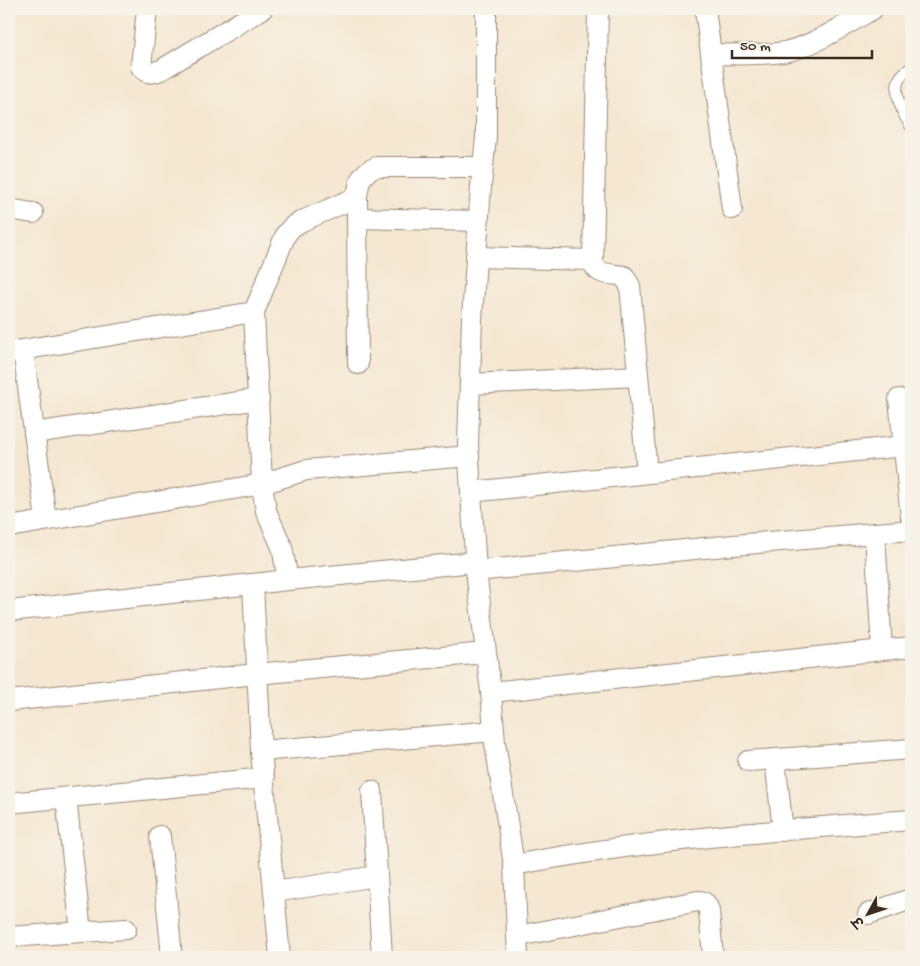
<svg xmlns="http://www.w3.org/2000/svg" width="920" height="966" viewBox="0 0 920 966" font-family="'Gochi Hand','Playpen Sans Deva',sans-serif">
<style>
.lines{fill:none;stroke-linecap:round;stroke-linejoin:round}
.lane-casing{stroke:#988878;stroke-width:12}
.street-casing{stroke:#988878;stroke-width:22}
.lane{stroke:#fff;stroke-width:10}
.street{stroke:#fff;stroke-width:20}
</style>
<rect width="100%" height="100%" fill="#f7f3e8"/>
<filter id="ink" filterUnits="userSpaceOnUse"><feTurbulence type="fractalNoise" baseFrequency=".02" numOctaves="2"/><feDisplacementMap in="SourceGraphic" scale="10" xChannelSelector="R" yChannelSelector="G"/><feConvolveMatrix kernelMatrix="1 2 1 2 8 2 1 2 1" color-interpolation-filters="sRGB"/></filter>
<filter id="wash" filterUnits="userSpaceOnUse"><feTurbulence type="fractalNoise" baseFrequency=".0096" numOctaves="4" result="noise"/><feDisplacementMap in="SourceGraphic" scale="20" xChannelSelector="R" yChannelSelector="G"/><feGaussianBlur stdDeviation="1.12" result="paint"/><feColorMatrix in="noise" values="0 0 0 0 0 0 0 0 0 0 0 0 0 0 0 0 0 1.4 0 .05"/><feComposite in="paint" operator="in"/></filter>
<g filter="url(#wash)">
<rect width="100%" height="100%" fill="#f5e7d1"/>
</g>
<g filter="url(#ink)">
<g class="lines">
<defs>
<path id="lane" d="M911,68c-25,12 -11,42 0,59"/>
<g id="street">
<path d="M147,9l-6,58c7,8 11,6 20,3l101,-61"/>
<polyline points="486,9 486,137 481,186 472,318 468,444 476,571 491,692 495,743 514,865 518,957"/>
<path d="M598,9l-5,251c2,17 18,13 31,16l6,10 17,187"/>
<polyline points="705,9 732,209"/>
<path d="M711,54c24,0 49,2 73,-2 28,-5 64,-29 89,-43"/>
<polyline points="357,197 358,364"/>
<polyline points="9,209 33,213"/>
<polyline points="357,218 478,221"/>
<polyline points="476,257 593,260"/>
<polyline points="23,350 46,520"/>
<polyline points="9,352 254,312"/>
<polyline points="470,384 638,376"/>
<polyline points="899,399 911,517"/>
<polyline points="34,433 259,399"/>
<polyline points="471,492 904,446"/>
<polyline points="9,527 262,484 306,470 469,456"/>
<polyline points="875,534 882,650"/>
<polyline points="476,571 734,545 911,530"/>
<path d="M288,580l-6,-33 -16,-36 -4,-27 -8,-172 32,-78 6,-7 10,-6 55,-24c2,-16 3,-24 20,-30h106"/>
<polyline points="253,584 261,751 280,957"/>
<polyline points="9,611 288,580 475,562"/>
<polyline points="491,692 911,647"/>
<polyline points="9,701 256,674 485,653"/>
<polyline points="261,751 494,731"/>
<polyline points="775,759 783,831"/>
<polyline points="748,761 911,749"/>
<polyline points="372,791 382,957"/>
<polyline points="66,798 81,932"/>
<polyline points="9,803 264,778"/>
<polyline points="160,836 172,957"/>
<path d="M514,865c131,-25 264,-35 397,-45"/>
<polyline points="274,892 377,876"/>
<polyline points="868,914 911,899"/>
<path d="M518,936l180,-35c7,0 9,3 11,10l4,46"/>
<polyline points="9,937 126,929"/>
</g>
</defs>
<use href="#lane" class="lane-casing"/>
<use href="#street" class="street-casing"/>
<use href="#lane" class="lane"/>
<use href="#street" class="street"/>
</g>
</g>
<rect width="920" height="966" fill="none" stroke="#f7f3e8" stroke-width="30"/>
<g transform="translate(868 914) rotate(230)" stroke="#f7f3e8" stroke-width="4" paint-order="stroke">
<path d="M0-4L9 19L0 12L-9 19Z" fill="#3b2a1e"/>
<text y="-8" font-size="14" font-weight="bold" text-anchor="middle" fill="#3b2a1e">उ</text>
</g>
<path d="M732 50v8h140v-8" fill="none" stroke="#3b2a1e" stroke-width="2.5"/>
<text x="740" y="50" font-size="15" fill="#3b2a1e" stroke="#f7f3e8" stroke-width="4" paint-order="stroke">50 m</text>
</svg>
